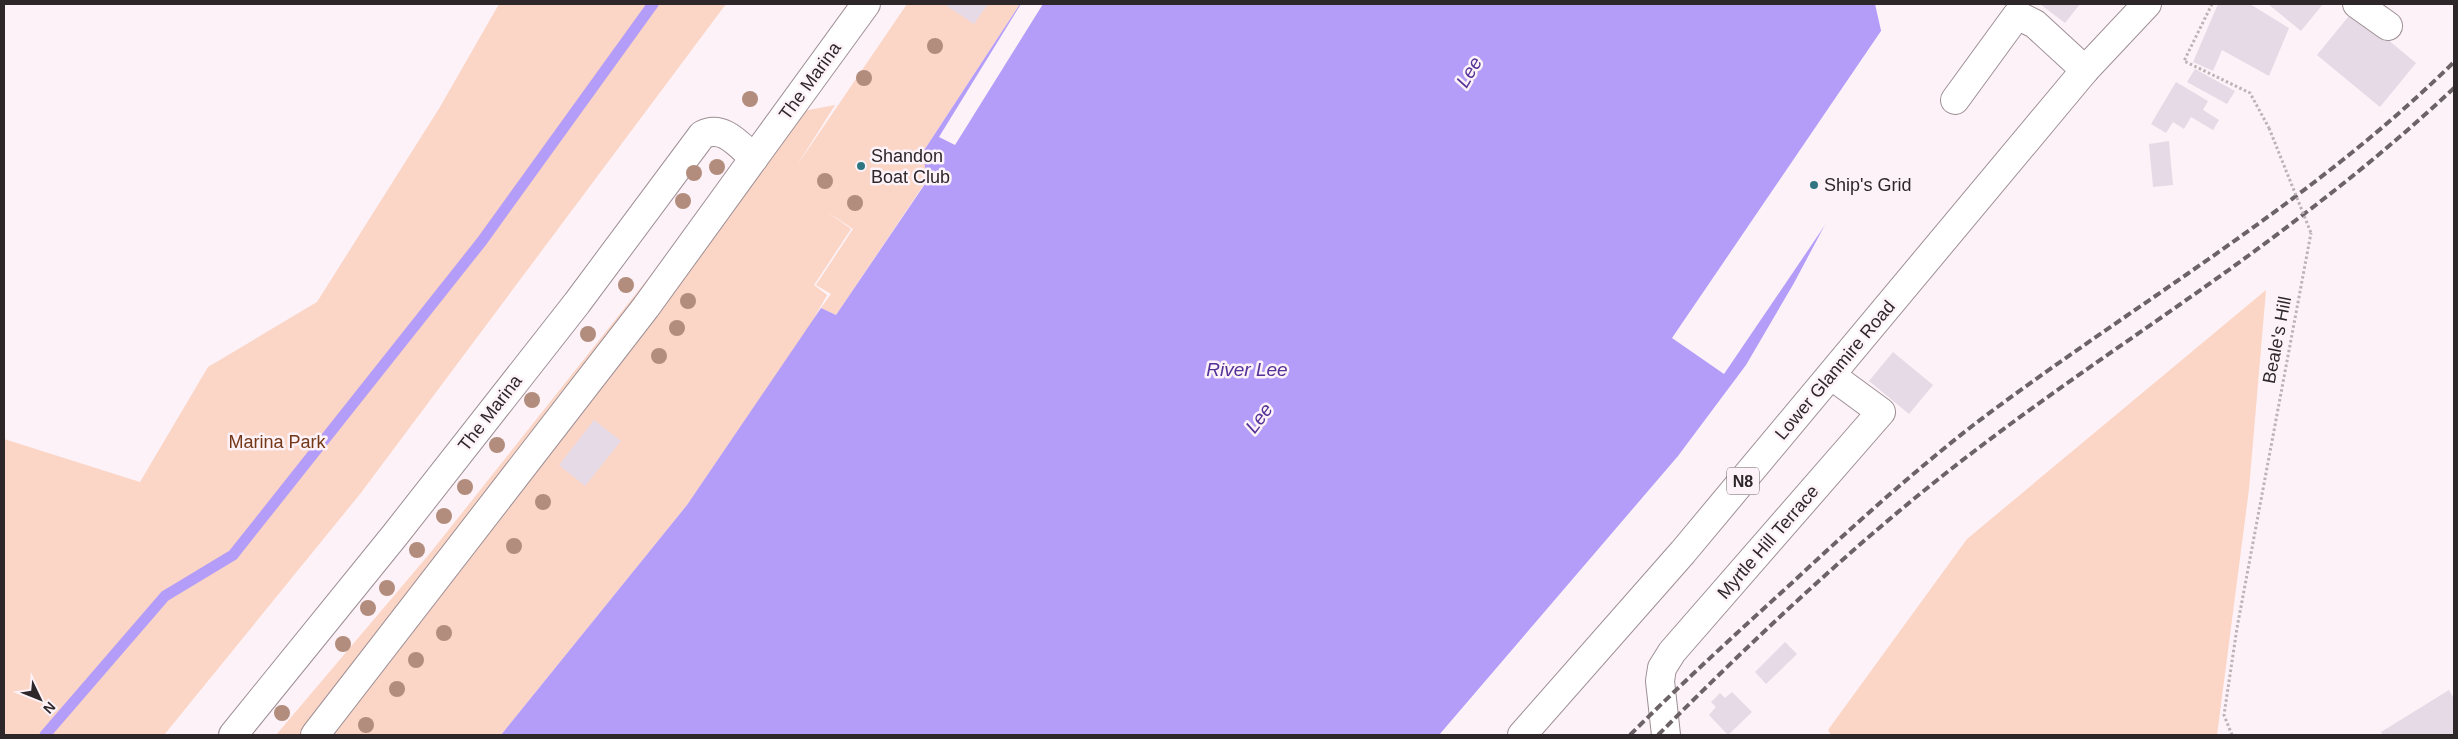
<svg xmlns="http://www.w3.org/2000/svg" width="2458" height="739" viewBox="0 0 2458 739" font-family="Arial,sans-serif">
<style>
.green{fill:#fbd5c5}
.water{fill:#b39df8}
.pier{fill:#fdf2f7}
.lines{fill:none;stroke-linecap:round;stroke-linejoin:round}
.stream{stroke:#b39df8;stroke-width:11}
.building{fill:#e6dae7}
.pedestrian-casing{stroke:#9e8f95;stroke-width:30}
.minor-casing{stroke:#9e8f95;stroke-width:30}
.trunk-casing{stroke:#9e8f95;stroke-width:30}
.path{stroke:#bcb3b7;stroke-width:3;stroke-dasharray:2.5 2.5;stroke-linecap:butt}
.pedestrian{stroke:#fff;stroke-width:28}
.minor{stroke:#fff;stroke-width:28}
.trunk{stroke:#fff;stroke-width:28}
.rail{stroke:#6b6366;stroke-width:4;stroke-dasharray:8 4;stroke-linecap:butt}
.path-bridge{stroke:#bcb3b7;stroke-width:3;stroke-dasharray:2.5 2.5;stroke-linecap:butt}
.tree{fill:#b28c7c}
.poi-dot{fill:#2f7682;stroke:#fdf2f7;stroke-width:2}
.labels{text-anchor:middle;dominant-baseline:central;stroke-width:5;stroke-linejoin:round;paint-order:stroke}
.shield{fill:#fdf2f7;stroke:#6b6467;stroke-width:1}
.shield-label{font-size:16px;font-weight:bold;fill:#2d2729}
.street-label{font-size:18px;fill:#2d2729;stroke:#fdf2f7}
.poi-label{font-size:18px;fill:#2d2729;stroke:#fdf2f7;text-anchor:start}
.park-label{font-size:18px;fill:#743818;stroke:#fdf2f7}
.water-label{font-size:19px;font-style:italic;fill:#543198;stroke:#fdf2f7}
</style>
<rect width="100%" height="100%" fill="#fdf2f7"/>
<g class="green">
<polygon points="499,4 726,4 360,494 164,735 4,735 4,439 140,482 208,367 317,302 440,107"/>
<polygon points="907,4 1020,4 923,152 927,180 836,315 821,308 831,294 816,285 853,229 826,211 851,229 814,285 827,295 812,322 687,505 501,735 276,735 431,552 777,116 835,105 796,167"/>
<polygon points="2266,290 2249,489 2217,735 1831,735 1828,730 1967,539"/>
</g>
<polygon class="water" points="1020,4 1875,4 1885,48 1860,159 1794,283 1746,365 1678,456 1439,735 501,735 687,505 821,308 836,315 927,181 923,152"/>
<g class="pier">
<polygon points="1021,4 1043,4 955,145 939,137"/>
<polygon points="1883,28 1888,48 1884,102 1862,160 1838,206 1724,374 1672,338"/>
</g>
<g class="lines">
<polyline class="stream" points="45,735 165,596 233,555 482,241 653,4"/>
</g>
<g class="building">
<polygon points="944,4 988,4 974,24"/>
<polygon points="2040,4 2080,4 2065,23"/>
<polygon points="2218,4 2250,4 2289,28 2269,76 2222,50 2213,71 2193,62"/>
<polygon points="2268,4 2323,4 2301,31"/>
<polygon points="2353,11 2416,63 2380,107 2317,55"/>
<polygon points="2195,69 2235,91 2227,104 2187,82"/>
<polygon points="2176,82 2208,101 2203,110 2219,120 2213,130 2191,117 2184,129 2173,122 2166,133 2151,124"/>
<polygon points="2169,141 2173,185 2153,187 2149,144"/>
<polygon points="1893,352 1933,385 1909,414 1869,381"/>
<polygon points="594,420 621,441 585,486 559,465"/>
<polygon points="1785,642 1797,654 1766,684 1755,672"/>
<polygon points="2449,690 2454,699 2454,735 2383,735 2381,732"/>
<polygon points="1732,692 1752,712 1728,735 1709,715 1716,707 1711,702 1720,693 1725,698"/>
</g>
<g class="lines">
<defs>
<polyline id="pedestrian" points="315,735 646,307 754,158"/>
<g id="minor">
<polyline points="2357,4 2388,26"/>
<polyline points="1955,100 2017,15 2035,24 2085,70"/>
<path d="M233,735l162,-200 182,-232 125,-168c21,-11 37,10 52,23l112,-154"/>
<polyline points="1666,735 1660,681 1662,668 1672,652 1881,412 1832,376"/>
</g>
<polyline id="trunk" points="1522,735 1683,552 2085,70 2147,4"/>
</defs>
<use href="#pedestrian" class="pedestrian-casing"/>
<use href="#minor" class="minor-casing"/>
<use href="#trunk" class="trunk-casing"/>
<g class="path">
<polyline points="2212,4 2184,61 2250,93 2269,128"/>
<polyline points="2232,735 2224,715 2237,628 2311,233"/>
</g>
<use href="#pedestrian" class="pedestrian"/>
<use href="#minor" class="minor"/>
<use href="#trunk" class="trunk"/>
<g class="rail">
<path d="M1630,735c53,-53 109,-104 164,-154 59,-55 119,-109 182,-158 159,-120 335,-220 478,-361"/>
<path d="M1658,735c104,-104 213,-207 331,-295 102,-77 210,-145 311,-223 53,-40 105,-83 154,-129"/>
</g>
<polyline class="path-bridge" points="2269,128 2311,233"/>
</g>
<g class="tree">
<circle cx="935" cy="46" r="8"/>
<circle cx="864" cy="78" r="8"/>
<circle cx="750" cy="99" r="8"/>
<circle cx="717" cy="167" r="8"/>
<circle cx="694" cy="173" r="8"/>
<circle cx="825" cy="181" r="8"/>
<circle cx="683" cy="201" r="8"/>
<circle cx="855" cy="203" r="8"/>
<circle cx="626" cy="285" r="8"/>
<circle cx="688" cy="301" r="8"/>
<circle cx="677" cy="328" r="8"/>
<circle cx="588" cy="334" r="8"/>
<circle cx="659" cy="356" r="8"/>
<circle cx="532" cy="400" r="8"/>
<circle cx="497" cy="445" r="8"/>
<circle cx="465" cy="487" r="8"/>
<circle cx="543" cy="502" r="8"/>
<circle cx="444" cy="516" r="8"/>
<circle cx="514" cy="546" r="8"/>
<circle cx="417" cy="550" r="8"/>
<circle cx="387" cy="588" r="8"/>
<circle cx="368" cy="608" r="8"/>
<circle cx="444" cy="633" r="8"/>
<circle cx="343" cy="644" r="8"/>
<circle cx="416" cy="660" r="8"/>
<circle cx="397" cy="689" r="8"/>
<circle cx="282" cy="713" r="8"/>
<circle cx="366" cy="725" r="8"/>
</g>
<g class="poi-dot">
<circle cx="861" cy="166" r="5"/>
<circle cx="1814" cy="185" r="5"/>
</g>
<g class="labels">
<rect class="shield" x="1727" y="467.5" width="32" height="27" rx="4"/>
<g class="shield-label">
<text x="1743" y="481">N8</text>
</g>
<g class="street-label">
<text transform="translate(810 81) rotate(-54)">The Marina</text>
<text transform="translate(2277 340) rotate(-79)">Beale's Hill</text>
<text transform="translate(1835 370) rotate(-50)">Lower Glanmire Road</text>
<text transform="translate(490 413) rotate(-52)">The Marina</text>
<text transform="translate(1768 542) rotate(-49)">Myrtle Hill Terrace</text>
</g>
<g class="poi-label">
<text x="871" y="156">Shandon<tspan x="871" dy="21">Boat Club</tspan></text>
<text x="1824" y="185">Ship's Grid</text>
</g>
<g class="park-label">
<text x="277" y="442">Marina Park</text>
</g>
<g class="water-label">
<text transform="translate(1469 72) rotate(-59)">Lee</text>
<text x="1247" y="369">River Lee</text>
<text transform="translate(1259 418) rotate(-53)">Lee</text>
</g>
</g>
<rect width="2458" height="739" fill="none" stroke="#2d2729" stroke-width="10"/>
<g transform="translate(40 699) rotate(133)" stroke="#fdf2f7" stroke-width="4" paint-order="stroke">
<path d="M0-4L9 19L0 12L-9 19Z" fill="#2d2729"/>
<text y="-8" font-size="14" font-weight="bold" text-anchor="middle" fill="#2d2729">N</text>
</g>
</svg>
